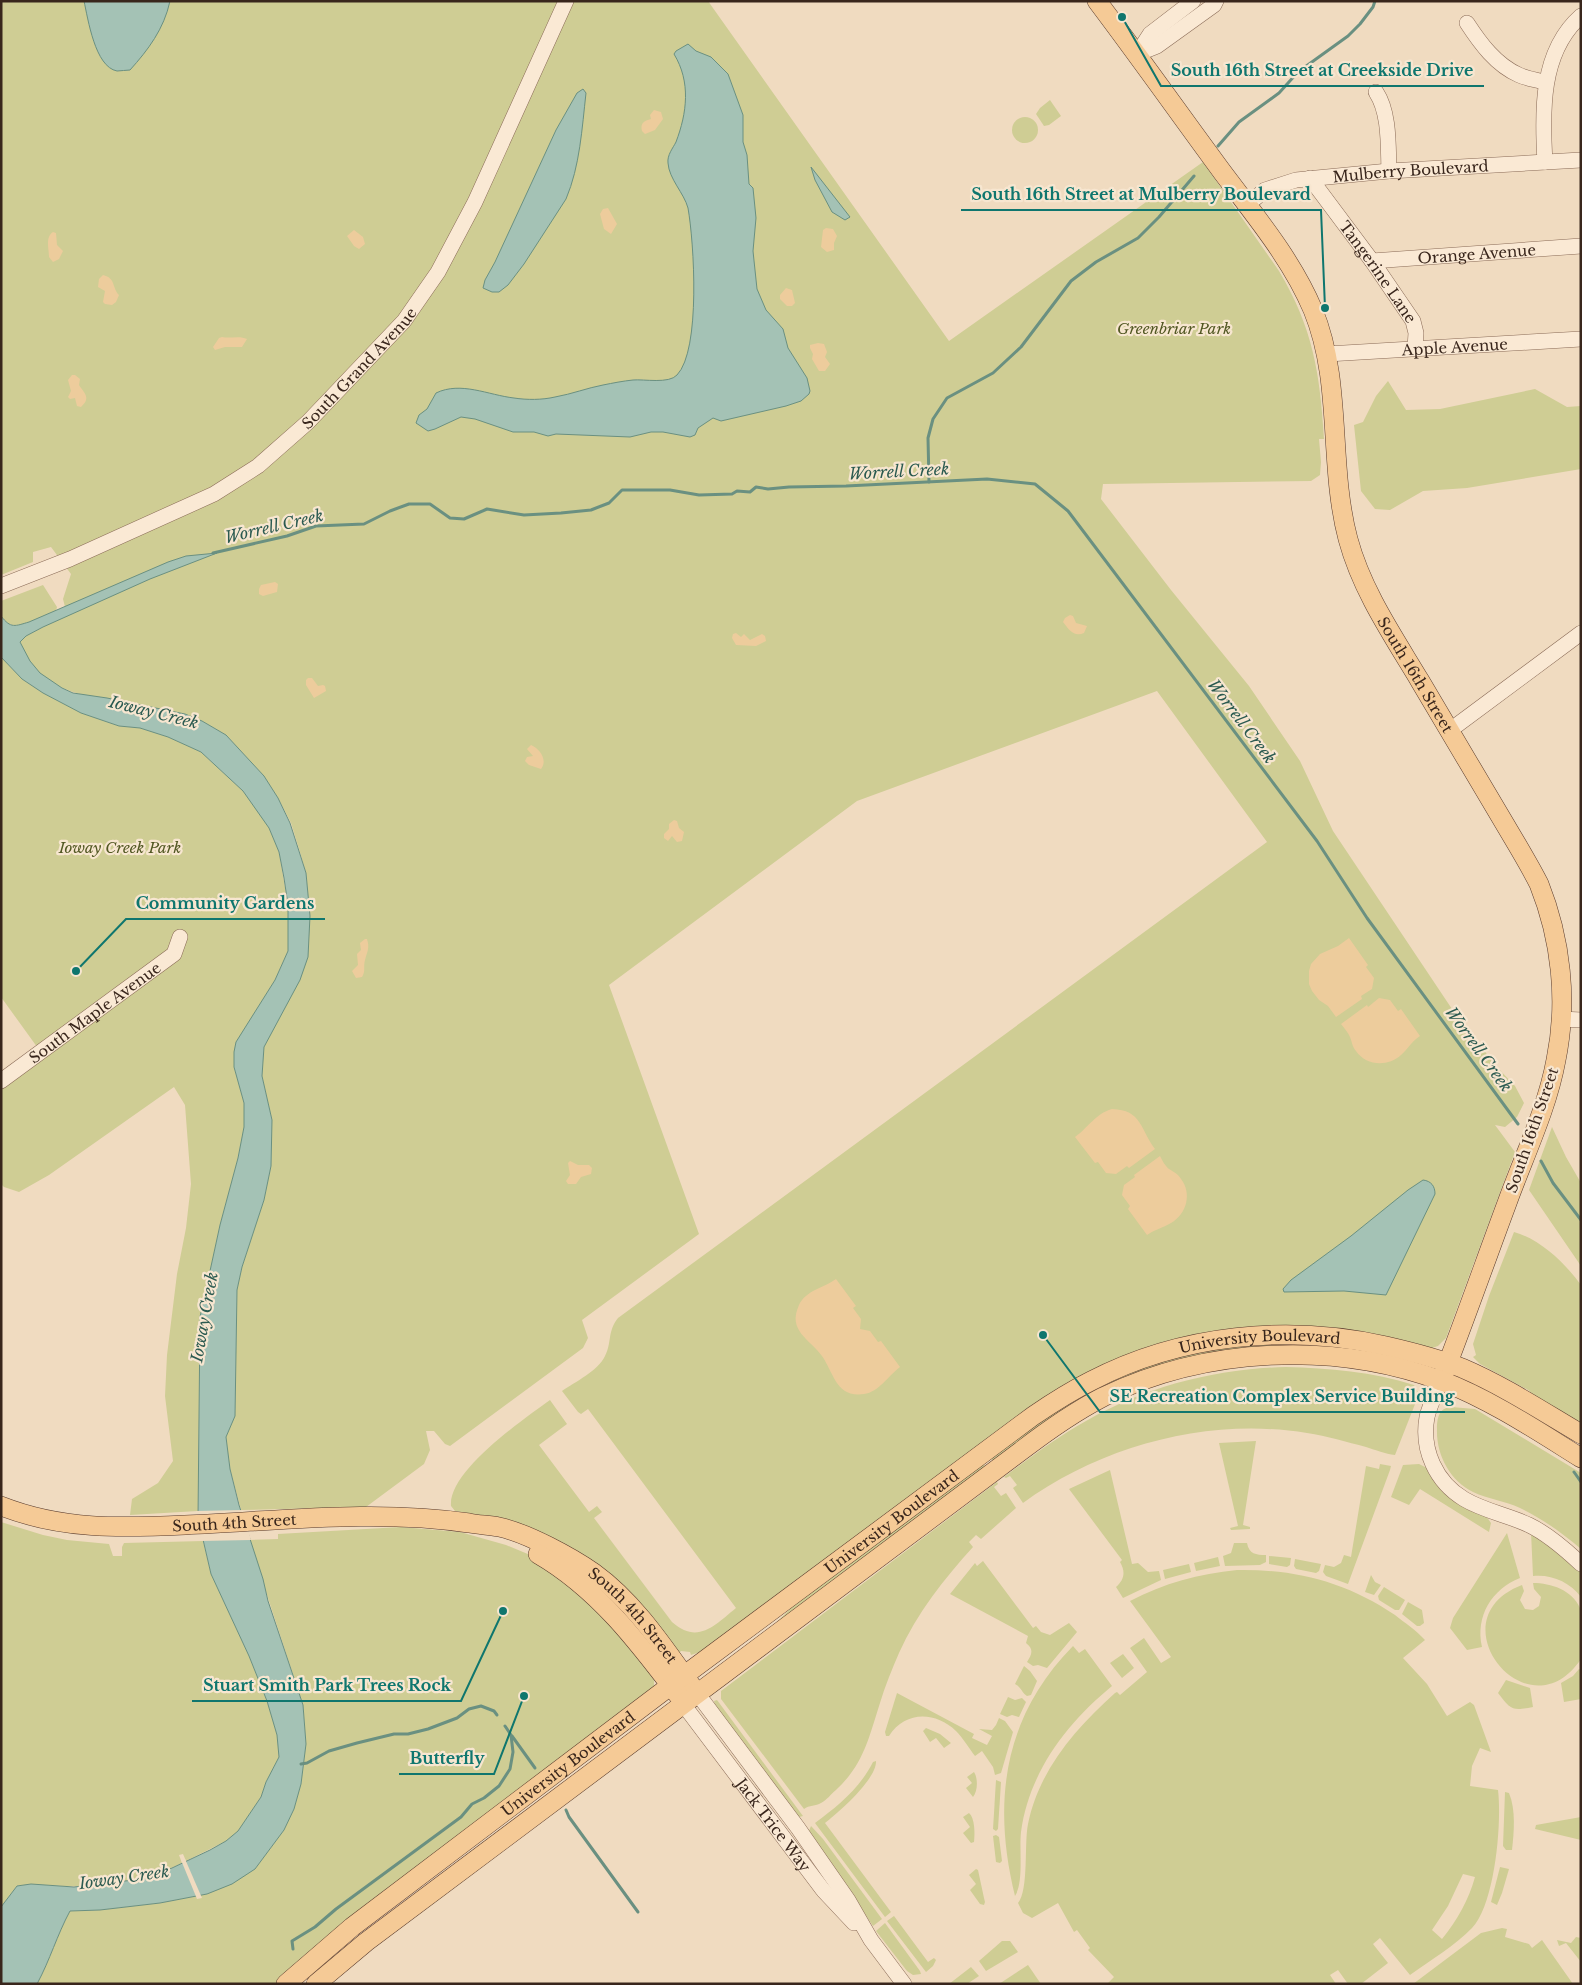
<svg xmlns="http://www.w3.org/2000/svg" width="1582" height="1985" viewBox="0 0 1582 1985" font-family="'Libre Baskerville',serif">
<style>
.green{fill:#cfcd94;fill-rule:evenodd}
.sand{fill:#edcc9c}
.water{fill:#a4c2b5;stroke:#6a9081}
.pier{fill:#f0dbc0}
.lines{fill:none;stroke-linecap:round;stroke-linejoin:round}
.stream{stroke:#6a9081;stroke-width:3}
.minor-casing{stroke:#8a6b57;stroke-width:16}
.major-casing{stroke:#583a2c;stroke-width:20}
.minor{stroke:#fae9d4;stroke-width:15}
.major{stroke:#f5ca96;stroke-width:19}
.labels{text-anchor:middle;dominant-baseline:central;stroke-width:4.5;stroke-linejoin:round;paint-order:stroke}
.street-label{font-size:15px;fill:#39261c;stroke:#f7e6d0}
.park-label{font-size:15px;font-style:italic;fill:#515722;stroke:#f7e6d0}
.water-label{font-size:16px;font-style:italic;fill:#2b5a50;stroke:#f7e6d0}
.leader{fill:none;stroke:#0f766e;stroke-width:2}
.callout-dot{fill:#0f766e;stroke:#f7e6d0;stroke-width:2}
.callout-label{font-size:16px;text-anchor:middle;font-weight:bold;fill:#0f766e;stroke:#f7e6d0;stroke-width:4.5;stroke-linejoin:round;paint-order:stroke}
</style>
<rect width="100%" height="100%" fill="#f0dbc0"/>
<g class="green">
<path d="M1,1h707l241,340 254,-179 76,109c34,57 41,102 45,168h-5l2,23 -1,13 -9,6 -208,3 -2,15 70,91 78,96 51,75 33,70 119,178 44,57 19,20 9,17 -7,14 -12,10 -10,-2 20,27 -69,186 -8,8 -6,2 -72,-14 -222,23 -393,262 -45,33 -9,3 -1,-3 -9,-1 -3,3 -31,-36 -164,-102 -28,-5 -4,-5c-3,-35 73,-87 99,-106l17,24 -28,21 50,67 8,-6 5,6 -8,6 78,104c26,23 43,3 64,-14l-148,-199 -7,5 -3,-2 -16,-21c13,-9 36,-20 43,-35 7,-13 2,-24 13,-38l649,-476 -110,-151 -300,110 -248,184 90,249 -117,86 6,18 -5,10 -133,98 -5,-2 -11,-13h-8l4,19 -6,14 -58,43 -125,3 -11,-41 -4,-32 9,-22 2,-125 5,-23 22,-67 7,-34 1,-46 -10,-44 1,-17 1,-12 8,-18 28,-50 10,-63 -4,-43 -7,-24 -8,-26 -13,-25 -14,-22 -38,-41 -24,-14 -17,-7c-21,-4 -43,-8 -65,-12 -41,-7 -85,-13 -100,-60l6,-6 17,-9 46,-30 -24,10 -2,-8 8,-25 -20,-27 -18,5v10l-32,13z"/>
<polygon points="1050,100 1061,116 1049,125 1044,126 1036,114 1040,108"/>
<circle cx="1025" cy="130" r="13"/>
<polygon points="1388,381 1406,410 1440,409 1535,389 1567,407 1581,406 1581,469 1467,488 1423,491 1390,510 1375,509 1361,491 1354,425 1363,422 1376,396"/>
<path d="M43,585l14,22 -1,4c-13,6 -45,25 -54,6 -2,-4 -1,-11 -1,-16z"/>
<polygon points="1,657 22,679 43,693 81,713 119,726 140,728 168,737 201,752 243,791 257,809 269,828 279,852 288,905 288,951 275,980 252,1018 234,1067 244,1103 244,1127 238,1158 220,1225 200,1317 198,1511 130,1515 132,1499 158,1483 173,1461 165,1396 167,1355 177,1274 186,1228 191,1184 185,1105 174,1087 49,1175 19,1192 4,1187 1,1184 1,1084 40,1051 1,997"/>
<polygon points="1552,1127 1566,1157 1581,1183 1581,1266 1529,1190"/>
<path d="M1514,1232c26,7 51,31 67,53v143l-34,-21 -19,-17 -48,-26 -7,-7 3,-2 -3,-11 16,-48z"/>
<polygon points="1251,1343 1287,1344 1175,1365 995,1464 989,1456 1043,1417 1113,1378 1173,1357"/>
<path d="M1286,1367c43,1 87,5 128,18l5,9 -24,61c-10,-1 -19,-5 -29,-8 -19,-5 -39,-11 -59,-14 -98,-16 -204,12 -284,70l-10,-15 4,-3 -7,-9 -4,2 -2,-1c27,-20 53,-40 82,-56 61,-35 130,-52 200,-54z"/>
<path d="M1451,1407l24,2 106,64v76c-19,-16 -38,-30 -61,-41 -15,-7 -32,-9 -47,-16 -23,-11 -37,-37 -36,-63 0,-11 2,-21 14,-22z"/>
<polygon points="1256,1441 1243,1525 1250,1527 1250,1529 1231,1530 1230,1528 1238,1526 1219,1443"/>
<polygon points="982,1462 987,1469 775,1624 798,1601"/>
<polygon points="1380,1464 1391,1466 1390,1470 1348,1584 1326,1576 1323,1572 1325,1565 1334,1567 1341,1563 1344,1555 1351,1557 1366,1466 1379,1469"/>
<polygon points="1419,1464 1427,1468 1486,1516 1491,1523 1489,1532 1420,1489 1409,1505 1391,1497 1403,1465"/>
<path d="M1110,1470l22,94 6,-1 10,9 11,-1 2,9 -38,18 -7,-11c8,-7 10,-15 4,-25l2,-2 -53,-71z"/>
<path d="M997,1482l1,2 -4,3 7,9 5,-3 10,15 -35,31 -5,-4 -7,7 4,5c-29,32 -56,66 -74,106 -7,16 -14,33 -19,50 -11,34 -16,61 -44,87 -5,4 -9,10 -15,13 -5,3 -12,2 -17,6l-83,-110v-8z"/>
<path d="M1,1522l42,13 24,5 42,4 4,12h9v-9l2,-4 79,-2 8,33 38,82 18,45 10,34 2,22 -13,25 -5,15 -23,34 -12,10 -40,20 -3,-7 -4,1 3,8c-29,14 -77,25 -110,23 -19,0 -36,-3 -55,0l-16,21z"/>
<path d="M401,1527l59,5 46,13 29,12 48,35 71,85v11l-376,296h-241c13,-24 20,-49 33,-73l30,-1 60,-7 47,-9 48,-25 29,-39 10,-21 7,-25 5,-40 -3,-39 -54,-165 29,-1v-5z"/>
<path d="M1531,1532l17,11 33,30v24c-11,-15 -30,-23 -48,-21z"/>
<path d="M1507,1533l13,45c-28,11 -45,38 -38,69l-15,3 -17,-22 3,-10z"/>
<path d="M1234,1543h13c2,11 9,12 19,12v7l-6,3 -35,1 -2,-10 8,-3z"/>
<polygon points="1269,1556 1291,1558 1290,1565 1287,1567 1269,1564"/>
<polygon points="1218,1557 1220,1566 1196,1571 1194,1563"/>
<polygon points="1295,1559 1321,1564 1319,1571 1316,1573 1296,1569 1294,1566"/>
<path d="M983,1561l50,67 3,-2 5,6 9,3 19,-12 8,9 -30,36 -9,-3 -5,1 -6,-4c5,-8 7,-13 -1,-19l2,-7 -78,-42 25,-31 2,3z"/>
<polygon points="1189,1564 1191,1572 1165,1579 1163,1570"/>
<path d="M1237,1570c59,-1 109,12 158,45 10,8 21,15 30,25l-22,18 24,26 20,32 23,-14 4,3 17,47 -11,-4 -8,18 -2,20 28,4c4,33 -3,114 -26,138 -16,17 -43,33 -62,47l-30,-37 -7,6 15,19 -27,21h-13l-10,-14 -8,5 6,9h-229l7,-7 -26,-27 2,-2 -13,-18 -3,2 -16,-29 -26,15 -9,-5 -5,-10c11,-13 6,-60 10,-79 11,-54 47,-95 87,-131l2,-1 3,3 27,-23 -17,-24 14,-10 17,25 10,-6 -41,-56c34,-18 69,-27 107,-31zM1463,1874l12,3c-6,22 -18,44 -33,62l-10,-9 16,-24z"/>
<polygon points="1371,1575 1375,1582 1381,1585 1374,1595 1365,1592"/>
<path d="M1533,1583c18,0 39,7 47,25 2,7 1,40 1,51 -53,79 -148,-40 -59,-74l2,6 -4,9 5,9 8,1 6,-4 2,-9 -7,-8z"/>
<polygon points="1384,1587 1405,1600 1399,1610 1395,1610 1379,1600 1378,1596"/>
<polygon points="1408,1602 1422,1610 1424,1623 1420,1626 1417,1626 1402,1614"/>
<path d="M1073,1646l6,7 6,-4 27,37c-45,37 -83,86 -91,146 -2,18 3,50 -6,64 -23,-93 -12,-179 58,-250z"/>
<polygon points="1123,1654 1134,1668 1122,1678 1110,1663"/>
<path d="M1024,1666l6,5 7,10 -6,14 -4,1c-5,-3 -6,-9 -12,-12z"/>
<polygon points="1579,1669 1581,1670 1581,1699 1564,1702 1561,1683 1573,1676"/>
<path d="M1506,1680l24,8 3,19c-21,4 -22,3 -35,-14z"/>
<path d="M897,1693l77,41 -2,4 15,7 5,-9 -13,-7 13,1 4,-5 3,-7 6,3 8,11 -12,41 -6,2 -2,-8 -11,-16 -7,5c-6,-8 -12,-18 -19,-25 -21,-20 -51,-20 -67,5h-3l-1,-4z"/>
<polygon points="1008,1697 1015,1700 1022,1698 1026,1702 1019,1717 1012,1715 1007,1717 1000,1714"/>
<polygon points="717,1700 803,1816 799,1817 715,1706 714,1701"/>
<polygon points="926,1728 940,1734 951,1743 944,1748 936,1738 930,1742 923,1731"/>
<path d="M876,1761c1,18 -38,52 -51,62l66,89 -6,5 -70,-94c23,-17 45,-35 58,-61z"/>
<path d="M974,1772c4,6 4,19 -1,25l-7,-9 6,-5 -5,-6z"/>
<polygon points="996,1780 1001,1782 998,1829 996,1831 993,1829"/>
<path d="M1505,1792l4,1c7,17 5,39 3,57h-6l-3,-4z"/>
<path d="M969,1813c6,5 6,21 5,29l-3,1 -8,-10 7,-6 -7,-10z"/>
<polygon points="1581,1817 1581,1840 1535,1829 1536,1825"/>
<polygon points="811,1826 823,1839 882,1919 873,1926 809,1831"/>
<polygon points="996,1835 999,1837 1002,1861 1000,1863 996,1862 993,1836"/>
<polygon points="1500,1867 1509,1869 1502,1893 1497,1905 1491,1902"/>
<polygon points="976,1869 978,1870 984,1898 985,1902 984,1905 980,1904 970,1890 976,1884 969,1875"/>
<polygon points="894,1916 928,1962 934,1958 936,1960 933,1966 926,1972 887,1921"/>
<polygon points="885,1923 920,1971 921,1974 913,1975 907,1971 876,1931"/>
<polygon points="1502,1928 1507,1929 1505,1937 1529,1944 1532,1948 1542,1940 1573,1984 1413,1984 1481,1933"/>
<polygon points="1576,1937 1581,1938 1581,1962 1566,1943 1559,1946 1557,1940 1571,1943"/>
<polygon points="1002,1941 1010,1941 1018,1952 986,1971 979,1961"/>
<polygon points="1028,1965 1041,1984 999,1984"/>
<polygon points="971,1967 979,1976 967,1984 949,1984"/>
</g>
<g class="sand">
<path d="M654,110l7,2 2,7 -8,11 -10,4 -3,-3c-2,-8 2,-10 9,-12l-1,-4z"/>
<polygon points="608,208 617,224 611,234 604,229 600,214 603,209"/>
<polygon points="826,228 833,229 837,236 834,243 834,250 827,252 821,247 823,230"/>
<polygon points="354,230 363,237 365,244 359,249 354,246 347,236"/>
<path d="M53,232l3,1 1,12 6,6 -4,8 -6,3 -4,-5c0,-8 -4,-20 4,-25z"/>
<path d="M103,275c13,3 9,13 16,20l-3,7 -4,3 -7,-1 -2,-2 2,-11 -7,-4 1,-8z"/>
<polygon points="786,288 792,290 795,303 792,306 787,306 780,299 780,295"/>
<path d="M222,337c9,2 17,-2 25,2l-5,8h-17l-10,3 -2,-3 6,-9z"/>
<polygon points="818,343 824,344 827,352 825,357 830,364 825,371 819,371 812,359 813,354 810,348 810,345"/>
<path d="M72,375h3l5,4 -1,6c6,9 12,13 2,22l-4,-1 -2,-8 -5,1 -2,-2 3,-6 -3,-11z"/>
<polygon points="275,582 278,584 277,592 263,596 259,594 259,589 261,585"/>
<path d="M1070,615l3,1 3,7 11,3 -3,7c-10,4 -15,-3 -21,-11l2,-4z"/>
<polygon points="736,633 741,637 744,634 750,640 762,634 765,636 766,641 756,646 736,645 732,638 733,634"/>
<polygon points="308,678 312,678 318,686 323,685 325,686 326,691 314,698 306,685 306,680"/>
<path d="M531,745c9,4 17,15 10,24l-12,-4 -4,-4 2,-4 6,-1 -6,-7z"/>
<polygon points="674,820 677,821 679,828 684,832 682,841 677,842 672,836 668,841 664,838 664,834 669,829 669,824"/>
<polygon points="1349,938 1368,965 1366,967 1374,978 1372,989 1361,996 1362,999 1336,1017 1328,1006 1319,1000 1312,991 1309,984 1309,971 1311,964 1320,954 1338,946"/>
<path d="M365,939h2c3,9 0,13 -2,21 -2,7 1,11 -3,17l-6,1 -4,-7 6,-6 -1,-11 4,-4 -1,-7z"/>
<path d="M1379,998l11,2 8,11 3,-2 19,27c-10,7 -12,13 -19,19 -13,12 -35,11 -45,-4 -4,-5 -4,-9 -6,-14 -2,-5 -6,-9 -9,-13l26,-19 1,2z"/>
<path d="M1112,1109c30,1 28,20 43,40l-26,19 -2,-2 -11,8 -10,-1 -8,-11 -3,1 -20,-26c14,-10 20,-23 37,-28z"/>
<path d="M1160,1156c2,4 5,10 9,13 5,3 9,5 12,10 11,14 6,35 -10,44 -9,5 -15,6 -24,12l-19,-26 2,-3 -8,-11 2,-10 11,-8 -1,-2z"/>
<polygon points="570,1161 578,1165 589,1165 592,1168 591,1174 581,1177 576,1184 568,1184 566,1181 570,1175 568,1163"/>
<path d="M836,1279l20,27 -3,2 8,11 -1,10 10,2 8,11 3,-1 19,26c-12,9 -21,25 -36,27 -28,4 -30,-21 -42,-38 -12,-17 -35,-25 -23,-51 7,-15 25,-17 37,-26z"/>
</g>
<g class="water">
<path d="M84,1h86c-6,28 -22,49 -40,69 -4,0 -9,1 -13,1 -22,-4 -29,-52 -33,-70z"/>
<path d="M688,44l8,7 15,6 17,17 15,41v27l4,13 2,29 4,4 3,30 -3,33 4,38 9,21 17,19 5,19 19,30 3,13 -1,3 -8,7 -15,5 -65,15 -8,-3 -15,10 -3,7 -5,2 -27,-5h-12l-21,5 -74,-3 -8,2 -14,-4h-21l-38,-13 -14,-2 -26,12 -7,2 -12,-8 3,-8 8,-6 9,-16c25,-12 52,2 78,5 13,2 28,2 41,-1 17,-3 32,-9 48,-12 10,-2 20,-4 30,-5 11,-1 36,4 44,-5 24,-25 17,-133 11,-167 -4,-15 -19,-29 -20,-45 -1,-8 5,-15 8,-21 11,-29 15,-60 -2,-88l2,-3z"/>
<path d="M583,89l3,4c-4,35 -6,73 -20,106l-42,65 -16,21 -9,7h-7l-9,-4 2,-8 10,-18 61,-132 21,-37z"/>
<polygon points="811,167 850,217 845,220 832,212 815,180"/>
<path d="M217,553l-67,26 -107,48 -17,9 -6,6 10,19 10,12 22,15 11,5 34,5 78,16 17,7 24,14 38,41 14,22 12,25 16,50 4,43 -2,41 -8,23 -36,67 -2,29 10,44 -1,46 -7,34 -22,67 -5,23 -2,126 -9,21 4,32 9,36 24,74 5,22 35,104 3,39 -5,40 -7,25 -10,21 -29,39 -23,15 -25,10 -47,9 -60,7 -30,1c-13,24 -20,49 -33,73h-36v-77l16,-21 14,-2 43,3 68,-8 30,-11 38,-18 16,-9 12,-10 23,-34 5,-15 13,-25 -2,-22 -10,-34 -18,-45 -38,-82 -13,-56 2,-201 20,-92 18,-67 6,-31v-24l-10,-36v-15l2,-10 39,-62 13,-29v-46l-4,-27 -5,-26 -10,-24 -26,-37 -42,-39 -33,-15 -28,-9 -21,-2 -38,-13 -38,-20 -21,-14 -21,-22v-41c10,13 14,10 28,6l139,-60 18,-6z"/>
<path d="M1423,1180c8,1 12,6 12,14l-49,101 -42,-4 -60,1 -1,-3 8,-9 60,-44 57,-46z"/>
</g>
<g class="pier">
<polygon points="243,1510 251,1540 201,1541 196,1511"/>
<polygon points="185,1859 202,1898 197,1899 181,1860"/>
</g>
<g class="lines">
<g class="stream">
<polyline points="1218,146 1239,122 1279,93 1298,72 1348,36 1360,24 1373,7 1375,1"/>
<polyline points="929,482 928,438 933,419 947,398 993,373 1021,347 1071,281 1096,262 1138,238 1159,217 1194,176"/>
<polyline points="213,553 287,536 316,526 364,524 390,511 409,504 430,504 450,518 464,519 487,509 524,515 561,513 591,510 609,503 622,490 670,490 699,495 732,494 737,491 750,492 756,487 768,489 789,487 846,486 987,479 1035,484 1068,511 1317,841 1367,918 1518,1124"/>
<polyline points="1541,1161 1553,1183 1581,1220"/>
<polyline points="1574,1472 1581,1482"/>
<polyline points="512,1736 535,1768"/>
<polyline points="301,1764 307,1763 329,1751 357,1743 394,1734 408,1734 428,1729 457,1718 469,1709 481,1706 494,1711 497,1715"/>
<polyline points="566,1810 569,1817 638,1912"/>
<polyline points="293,1949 292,1941 315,1927 336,1909 461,1817 472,1804 484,1798 499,1786 510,1769 513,1752 511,1735 505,1726"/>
</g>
<defs>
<g id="minor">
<path d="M1467,23c13,20 29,42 52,52 9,4 19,5 27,8"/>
<polyline points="1137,54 1157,46 1214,5 1216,1"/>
<polyline points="1137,54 1150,34 1193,1"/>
<path d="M1376,92c14,21 12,55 13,79"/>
<path d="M1545,162c-3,-49 -5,-110 36,-146"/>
<path id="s1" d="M1310,178l62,83 41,60 3,12 -1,15"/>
<path id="s2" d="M1247,205l18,-15 31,-10 93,-9 192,-11"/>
<path id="s3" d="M1372,261l209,-15"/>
<path id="s4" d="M1327,354l254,-15"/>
<path id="s5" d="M1,586l69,-27 144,-65 44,-28 50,-44 96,-101 34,-49 37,-70 91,-201"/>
<polyline points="1449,731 1581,633"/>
<polyline points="1561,1019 1581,1020"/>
<path id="s6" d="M1,1081l173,-127 6,-17"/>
<path d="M1441,1381c-5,12 -11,23 -14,36 -6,33 9,65 37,82 20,12 44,16 65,26 19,9 36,24 52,39"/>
<polyline points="697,1693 798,1828 848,1900 871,1940 904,1984"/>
<path id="s7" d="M683,1704l140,186 31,33"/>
</g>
<g id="major">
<path id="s8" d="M1097,1c43,57 84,115 126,172 33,44 69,87 90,137 30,73 15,154 35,229 14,52 45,97 72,142 33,56 66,111 99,167 7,12 14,24 20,36 22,55 29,117 17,176 -9,49 -32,96 -49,143 -22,59 -43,119 -66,178"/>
<path id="s9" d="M1,1506c61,24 120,22 184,19 93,-4 191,-16 284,-2 10,2 20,2 30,4 28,6 72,30 95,46 40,29 69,73 97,112"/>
<path d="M538,1554c59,34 100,88 140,141"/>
<path id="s10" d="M286,1984l66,-57 318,-241 363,-270c19,-13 38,-25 58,-35 90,-47 197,-57 295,-35 26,6 51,12 76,22 42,18 80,43 119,66"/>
<path d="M316,1984l50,-42 655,-491c26,-20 53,-39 82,-54 103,-50 231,-56 339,-16 49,19 94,49 139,77"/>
</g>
</defs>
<use href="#minor" class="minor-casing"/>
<use href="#major" class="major-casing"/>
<use href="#minor" class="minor"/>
<use href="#major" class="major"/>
</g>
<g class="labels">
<g class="street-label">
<text stroke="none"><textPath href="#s2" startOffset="171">Mulberry Boulevard</textPath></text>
<text stroke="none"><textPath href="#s3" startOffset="105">Orange Avenue</textPath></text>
<text stroke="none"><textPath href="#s1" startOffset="116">Tangerine Lane</textPath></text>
<text stroke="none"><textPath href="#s4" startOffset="128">Apple Avenue</textPath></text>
<text stroke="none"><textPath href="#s5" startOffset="425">South Grand Avenue</textPath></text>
<text stroke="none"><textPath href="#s8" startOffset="762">South 16th Street</textPath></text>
<text stroke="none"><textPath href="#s6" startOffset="116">South Maple Avenue</textPath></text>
<text transform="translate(1532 1130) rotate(-71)">South 16th Street</text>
<text stroke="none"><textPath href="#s10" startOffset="1182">University Boulevard</textPath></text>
<text stroke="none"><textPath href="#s10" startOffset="762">University Boulevard</textPath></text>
<text stroke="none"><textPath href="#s9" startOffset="236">South 4th Street</textPath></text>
<text stroke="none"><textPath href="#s9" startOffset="665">South 4th Street</textPath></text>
<text stroke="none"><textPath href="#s10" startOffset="358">University Boulevard</textPath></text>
<text stroke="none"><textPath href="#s7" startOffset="151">Jack Trice Way</textPath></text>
</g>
<g class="park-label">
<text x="1174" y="328">Greenbriar Park</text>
<text x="120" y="847">Ioway Creek Park</text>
</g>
<g class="water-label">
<text transform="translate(899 471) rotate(-3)">Worrell Creek</text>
<text transform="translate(274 526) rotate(-13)">Worrell Creek</text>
<text transform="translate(154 712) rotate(14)">Ioway Creek</text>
<text transform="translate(1242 721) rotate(53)">Worrell Creek</text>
<text transform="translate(1479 1049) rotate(54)">Worrell Creek</text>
<text transform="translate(204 1317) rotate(-80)">Ioway Creek</text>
<text transform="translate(124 1877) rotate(-8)">Ioway Creek</text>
</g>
</g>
<path class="leader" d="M1122 17L1161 86H1484M1325 308L1321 210H961M76 971L126 919H325M1043 1335L1100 1412H1465M503 1611L461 1701H192M524 1696L494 1774H399"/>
<g class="callout-dot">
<circle cx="1122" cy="17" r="5"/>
<circle cx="1325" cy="308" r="5"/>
<circle cx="76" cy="971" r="5"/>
<circle cx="1043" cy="1335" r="5"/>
<circle cx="503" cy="1611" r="5"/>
<circle cx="524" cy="1696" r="5"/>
</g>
<g class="callout-label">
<text x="1322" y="76">South 16th Street at Creekside Drive</text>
<text x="1141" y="200">South 16th Street at Mulberry Boulevard</text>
<text x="225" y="909">Community Gardens</text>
<text x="1282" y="1402">SE Recreation Complex Service Building</text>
<text x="327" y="1691">Stuart Smith Park Trees Rock</text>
<text x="447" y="1764">Butterfly</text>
</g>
<rect width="1582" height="1985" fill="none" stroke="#39261c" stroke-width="5"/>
</svg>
